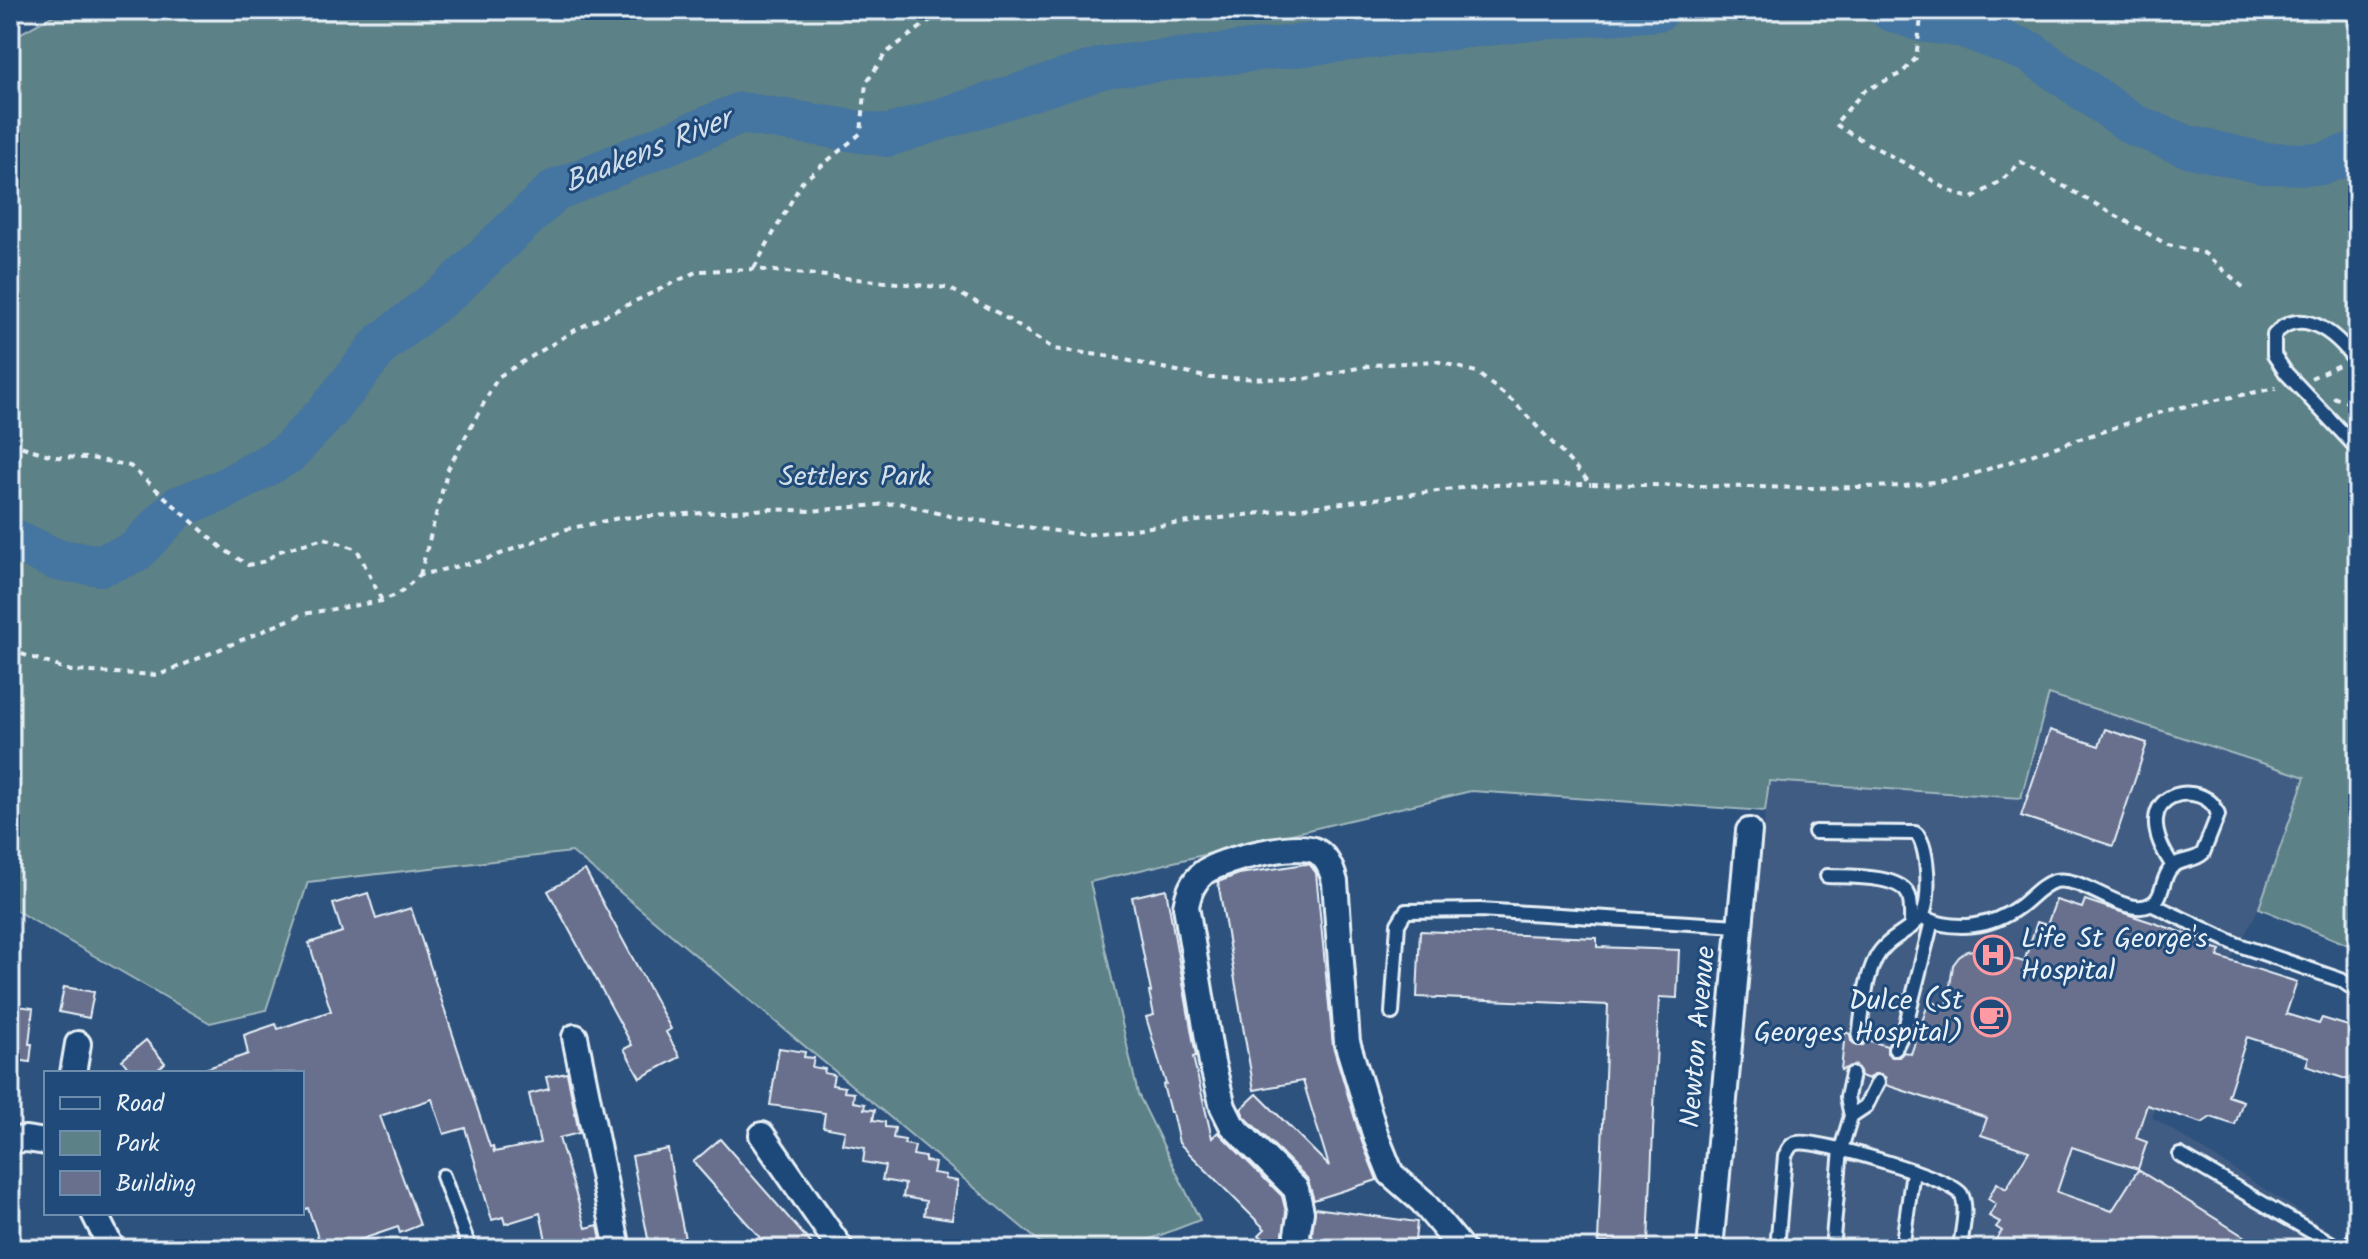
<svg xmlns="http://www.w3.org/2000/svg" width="2368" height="1259" viewBox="0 0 2368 1259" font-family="Kalam,sans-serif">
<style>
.built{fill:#405b83}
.green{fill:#5c8186;stroke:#a2b9bf;stroke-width:2}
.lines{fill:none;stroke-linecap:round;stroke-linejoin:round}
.river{stroke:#4574a1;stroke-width:42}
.building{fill:#69708e;stroke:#e8f1f8;stroke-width:2}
.service-casing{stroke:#e8f1f8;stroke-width:18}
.minor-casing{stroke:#e8f1f8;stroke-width:30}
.path{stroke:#e8f1f8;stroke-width:4;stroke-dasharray:6 6;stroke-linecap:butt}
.service{stroke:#1f4a7a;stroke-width:12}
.minor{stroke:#1f4a7a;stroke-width:24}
.labels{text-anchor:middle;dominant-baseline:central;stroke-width:6;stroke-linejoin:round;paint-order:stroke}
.park-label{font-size:28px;fill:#d3e0e7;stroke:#1f4a7a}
.poi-label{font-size:28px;fill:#e8f1f8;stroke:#1f4a7a;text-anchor:start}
.street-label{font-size:28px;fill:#e8f1f8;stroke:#1f4a7a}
.water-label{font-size:30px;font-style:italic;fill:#d0deeb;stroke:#1f4a7a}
</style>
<rect width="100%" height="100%" fill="#2e527e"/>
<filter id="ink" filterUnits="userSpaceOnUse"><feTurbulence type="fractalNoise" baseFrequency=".0125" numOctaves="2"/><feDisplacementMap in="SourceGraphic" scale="16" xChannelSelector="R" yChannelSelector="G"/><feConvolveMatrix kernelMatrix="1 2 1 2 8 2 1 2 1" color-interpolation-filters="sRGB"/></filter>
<g filter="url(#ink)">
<polygon class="built" points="2048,694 2306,777 2259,908 2209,1002 2165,1077 2152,1117 2330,1231 2319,1249 1725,1249 1768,781 2021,798"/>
<polygon class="green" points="63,10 2358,10 2358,949 2259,908 2305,777 2049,694 2021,798 1769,781 1765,811 1471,791 1090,882 1138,1094 1200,1220 1148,1240 1108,1248 1048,1249 572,852 308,882 266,1010 210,1023 10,907 10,39"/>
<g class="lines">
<g class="river">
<polyline points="1890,10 1921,21 1964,27 2030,52 2134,125 2187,146 2263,163 2322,164 2358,151"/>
<polyline points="10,538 57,560 101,565 134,553 178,507 223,490 287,454 329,410 381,344 450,290 554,191 741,113 887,136 1105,67 1540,19 1659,10"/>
</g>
</g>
<g class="building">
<polygon points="2105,729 2147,743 2113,846 2021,816 2050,730 2099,746"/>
<polygon points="1305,864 1310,865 1316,873 1333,1046 1362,1142 1377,1180 1314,1200 1307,1178 1244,1116 1241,1109 1257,1094 1329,1166 1303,1081 1254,1090 1218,882 1239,874"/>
<polygon points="585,870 671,1029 666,1032 680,1057 640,1078 624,1049 632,1045 548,891"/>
<polygon points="1166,889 1196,1056 1193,1057 1212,1138 1218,1132 1282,1196 1286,1212 1283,1240 1274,1249 1259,1235 1265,1229 1179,1143 1172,1112 1170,1112 1163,1085 1166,1084 1146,1017 1154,1015 1149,992 1151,992 1132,897"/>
<polygon points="368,893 376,919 411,908 490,1147 493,1146 494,1152 540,1143 529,1094 549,1089 546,1077 567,1073 579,1133 559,1138 586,1228 598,1225 603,1249 548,1249 540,1213 505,1224 503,1217 492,1220 465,1128 444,1134 432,1099 380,1116 420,1225 400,1233 398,1227 333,1249 322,1249 308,1208 302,1210 302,1073 202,1073 202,1070 248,1054 244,1035 276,1024 278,1029 331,1011 309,943 342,932 333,904"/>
<polygon points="2056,900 2082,908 2085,900 2202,939 2201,944 2221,950 2218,957 2297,982 2286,1014 2319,1024 2322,1018 2358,1029 2358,1053 2349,1080 2306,1066 2309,1057 2247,1037 2228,1096 2243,1101 2235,1125 2211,1117 2202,1123 2147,1105 2136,1138 2147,1142 2138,1169 2072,1147 2057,1192 2112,1211 2138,1170 2264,1249 2012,1249 1996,1239 2002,1231 1996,1227 2000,1222 1989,1216 1996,1204 1988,1199 1997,1183 2006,1189 2029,1151 1981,1135 1987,1118 1886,1085 1886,1078 1881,1074 1874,1074 1869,1079 1861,1076 1860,1071 1855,1065 1841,1070 1845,1032 1850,1034 1851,1041 1857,1046 1863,1045 1867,1040 1887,1046 1887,1053 1892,1057 1899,1057 1904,1052 1911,1054 1929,1001 1947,1007 1953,965 1959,957 1967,951 1981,949 2024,962 2037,922 2047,925"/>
<polygon points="1420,931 1597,938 1597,947 1679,950 1677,998 1659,997 1648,1244 1598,1242 1608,1005 1417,997"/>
<polygon points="64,987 94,992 89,1018 59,1012"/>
<polygon points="10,1005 33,1008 29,1044 32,1044 30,1062 10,1059"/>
<polygon points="146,1040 165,1063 154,1073 132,1073 122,1060"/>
<polygon points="779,1048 805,1052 804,1057 814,1058 812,1067 825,1069 824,1073 834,1075 832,1085 845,1087 844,1092 854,1093 853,1102 865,1104 864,1109 875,1110 873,1120 885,1122 885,1127 895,1128 893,1138 905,1140 904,1144 915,1146 913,1155 925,1157 925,1161 935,1163 933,1173 946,1175 945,1179 958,1181 952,1219 924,1215 926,1201 903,1197 905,1184 882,1180 885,1166 863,1162 865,1148 842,1144 845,1131 823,1127 825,1113 770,1105"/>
<polygon points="720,1139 816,1249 770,1249 693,1162"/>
<polygon points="668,1149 673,1179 687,1249 650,1249 632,1156"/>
<polygon points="1315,1208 1417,1222 1414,1249 1314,1247 1312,1234"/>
</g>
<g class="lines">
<defs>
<g id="service">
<path d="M2358,366c-15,-28 -56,-64 -84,-31v20l12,18 72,76"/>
<polyline points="2353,445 2358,428"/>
<path d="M1815,832l100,1c14,8 16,70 7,83 -13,17 -36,22 -46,42 -12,23 -13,53 -17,79"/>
<path d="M1827,876c21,1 73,-2 82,20 3,9 2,22 2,31"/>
<polyline points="2151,904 2236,944 2341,980 2358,992"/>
<path d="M1921,917c34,15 70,11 99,-11 11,-8 22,-22 35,-25 28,-6 68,36 95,24 14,-6 11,-27 21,-37 9,-10 23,-6 32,-15l15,-38c-9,-38 -99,-28 -45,51"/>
<polyline points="1392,1013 1398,924 1406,911 1480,910 1738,926"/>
<polyline points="1895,1049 1905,1028 1932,921"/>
<polyline points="1851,1116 1866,1106 1878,1082"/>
<polyline points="2180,1155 2341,1249"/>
<polyline points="443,1176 470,1249"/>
<polyline points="245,1247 247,1249"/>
<path d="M1777,1249l8,-93c3,-6 5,-12 12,-13 18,-5 156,36 164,51 8,14 0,39 -1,55"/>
<polyline points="1832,1249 1841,1149 1851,1116 1847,1097 1852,1074"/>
<polyline points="1902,1249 1913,1171"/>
</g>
<g id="minor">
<polyline points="575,1037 618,1249"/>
<polyline points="73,1073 78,1044"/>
<polyline points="762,1135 841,1249"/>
<polyline points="10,1140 26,1139 46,1142"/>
<polyline points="94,1213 112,1249"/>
<path d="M1299,1249l-2,-15 4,-22 -5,-23 -64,-64 -9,-18 -11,-44 -26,-157c3,-14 6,-23 17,-33 16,-13 94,-32 113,-22 11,6 16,19 19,31l12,160 29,95 15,37 31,27 40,48"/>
<polyline points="1710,1249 1749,831"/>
<polyline points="2354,1249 2358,1243"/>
</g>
</defs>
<use href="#service" class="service-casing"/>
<use href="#minor" class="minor-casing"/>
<g class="path">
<path d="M1922,10l-6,48 -14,15 -38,18 -29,33c23,15 47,27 71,40 23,12 40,30 67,34l29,-18 19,-18 147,83 36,8 40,35"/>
<polyline points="10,16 22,10"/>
<polyline points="754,268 802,182 861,133 866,83 886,53 944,10"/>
<polyline points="2311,378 2339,365"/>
<polyline points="2333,397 2358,406"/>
<polyline points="10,443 56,457 90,458 130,466 223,549 248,565 266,561 277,552 324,538 357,549 382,601"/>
<polyline points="420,575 448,469 498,377 577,329 698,271 754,269 948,288 998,313 1054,349 1107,356 1210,378 1304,379 1373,365 1436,361 1476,372 1515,403 1591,484 1809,488 1905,486 1961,478 2168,410 2276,388"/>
<polyline points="10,650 71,671 159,675 303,614 382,601 401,592 420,575 484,560 567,529 619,518 771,509 810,511 899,503 953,517 1085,535 1486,485 1591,484"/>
</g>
<use href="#service" class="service"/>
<use href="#minor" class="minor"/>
</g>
</g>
<defs>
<symbol id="hospital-ring" viewBox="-11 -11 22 22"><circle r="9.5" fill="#1f4a7a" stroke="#ff9aa2" stroke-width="1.5"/><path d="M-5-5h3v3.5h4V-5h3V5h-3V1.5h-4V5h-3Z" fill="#ff9aa2"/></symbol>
<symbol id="cafe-ring" viewBox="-11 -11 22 22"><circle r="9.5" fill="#1f4a7a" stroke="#ff9aa2" stroke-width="1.5"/><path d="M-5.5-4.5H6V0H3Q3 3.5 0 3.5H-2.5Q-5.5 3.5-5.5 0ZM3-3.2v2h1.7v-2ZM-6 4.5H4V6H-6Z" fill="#ff9aa2"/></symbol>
</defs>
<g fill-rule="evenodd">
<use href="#hospital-ring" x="1971" y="933" width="44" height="44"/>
<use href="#cafe-ring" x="1969" y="995" width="44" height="44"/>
</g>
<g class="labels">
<g class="park-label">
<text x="855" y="477">Settlers Park</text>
</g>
<g class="poi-label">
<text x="2021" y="939">Life St George's<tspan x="2021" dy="32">Hospital</tspan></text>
<text x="1963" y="1001" text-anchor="end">Dulce (St<tspan x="1963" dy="32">Georges Hospital)</tspan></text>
</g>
<g class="street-label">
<text transform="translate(1699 1037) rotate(-85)">Newton Avenue</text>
</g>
<g class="water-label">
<text transform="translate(648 152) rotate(-22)">Baakens River</text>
</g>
</g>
<rect width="2368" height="1259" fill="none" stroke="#1f4a7a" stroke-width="40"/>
<rect x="20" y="20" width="2328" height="1219" fill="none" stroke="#e8f1f8" stroke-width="3" filter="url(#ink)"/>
<rect x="44" y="1071" width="260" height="144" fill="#1f4a7a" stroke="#6f8dac" stroke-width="2"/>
<rect x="60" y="1097" width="40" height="12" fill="#1f4a7a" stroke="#6f8dac" stroke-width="2"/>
<text x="116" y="1111" font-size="24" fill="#e8f1f8">Road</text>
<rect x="60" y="1131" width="40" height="24" fill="#5c8186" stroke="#6f8dac" stroke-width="2"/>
<text x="116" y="1151" font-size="24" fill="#e8f1f8">Park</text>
<rect x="60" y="1171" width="40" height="24" fill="#69708e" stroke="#6f8dac" stroke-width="2"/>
<text x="116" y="1191" font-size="24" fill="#e8f1f8">Building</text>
</svg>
